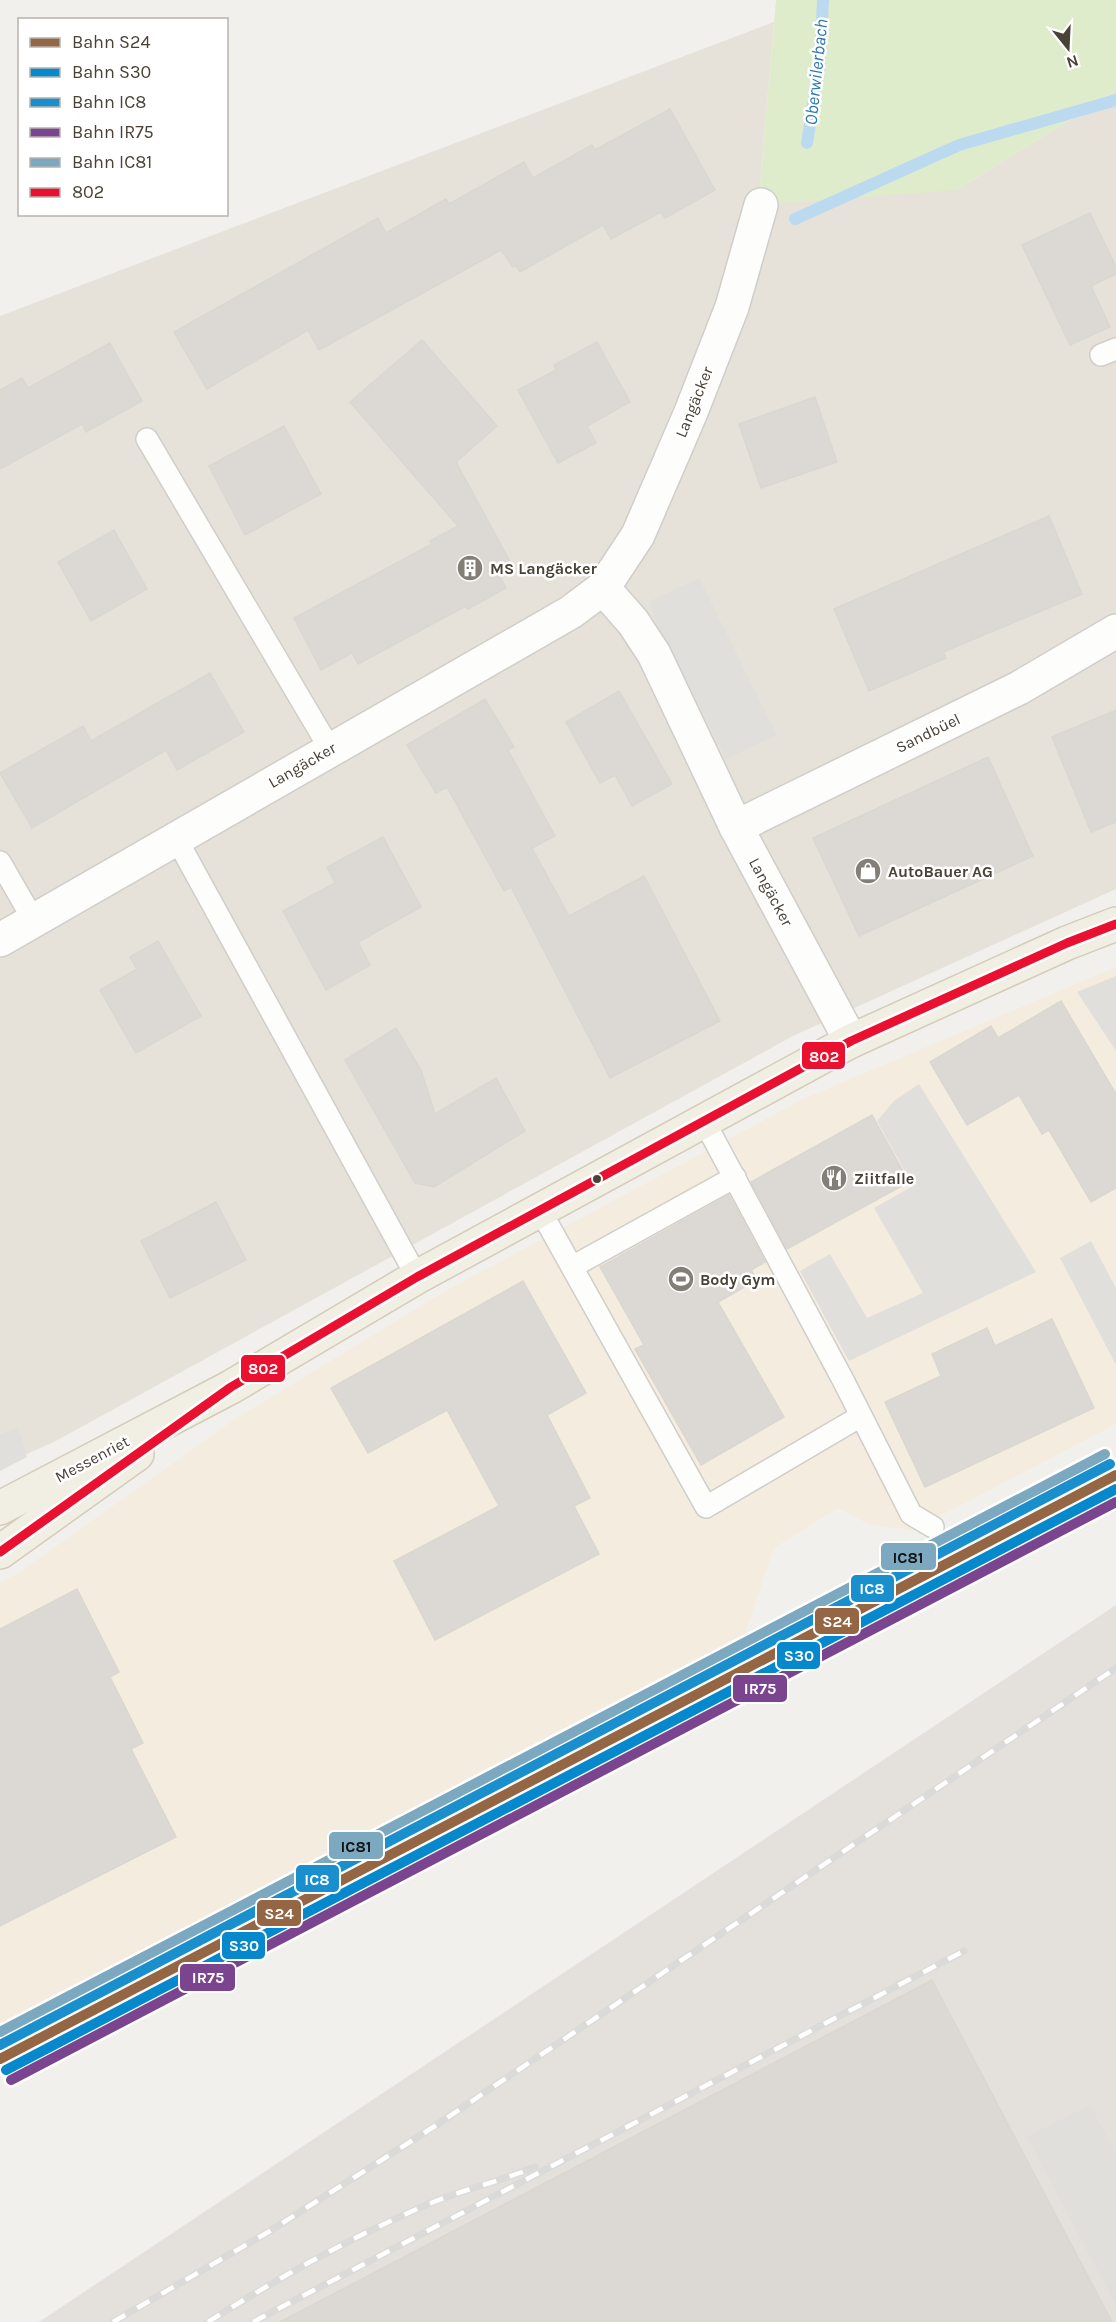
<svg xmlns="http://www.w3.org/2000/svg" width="1116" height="2322" viewBox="0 0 1116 2322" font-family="Karla,sans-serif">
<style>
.residential{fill:#e6e2d9}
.commercial{fill:#f4ecdf}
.industrial{fill:#e4e0db}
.green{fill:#dfeccc}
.parking{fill:#e1dfdb}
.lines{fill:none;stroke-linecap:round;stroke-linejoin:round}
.stream{stroke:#bbdaf0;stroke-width:12}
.building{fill:#dcd9d4;stroke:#dad7d1;stroke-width:1.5}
.service-casing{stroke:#d0cec9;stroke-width:24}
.minor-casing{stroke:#d0cec9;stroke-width:36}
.primary-casing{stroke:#d4ccb9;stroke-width:36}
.service{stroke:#fdfdfc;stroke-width:21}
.minor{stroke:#fdfdfc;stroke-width:33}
.primary{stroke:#f1eee4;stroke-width:33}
.rail-casing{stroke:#dadad9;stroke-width:7}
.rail{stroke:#fff;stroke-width:4.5;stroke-dasharray:14;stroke-linecap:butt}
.bus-1-casing{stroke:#fff;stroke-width:14}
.bus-1{stroke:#ea102f;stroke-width:9}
.rail-1-casing{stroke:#fff;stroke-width:15}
.rail-2-casing{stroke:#fff;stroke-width:15}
.rail-3-casing{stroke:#fff;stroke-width:15}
.rail-4-casing{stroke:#fff;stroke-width:15}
.rail-5-casing{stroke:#fff;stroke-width:15}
.rail-1{stroke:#946644;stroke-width:10}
.rail-2{stroke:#0588cc;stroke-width:10}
.rail-3{stroke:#1a8fce;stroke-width:10}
.rail-4{stroke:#7a448f;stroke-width:10}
.rail-5{stroke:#7da9c0;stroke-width:10}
.bus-dot{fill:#484237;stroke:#fff;stroke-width:2}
.labels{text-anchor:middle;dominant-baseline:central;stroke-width:5;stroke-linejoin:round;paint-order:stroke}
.street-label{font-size:16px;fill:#484237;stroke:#fff}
.poi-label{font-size:16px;font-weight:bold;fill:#484237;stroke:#fff;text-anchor:start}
.water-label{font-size:18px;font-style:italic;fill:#2d7ab7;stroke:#fff}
.line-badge{stroke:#fff;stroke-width:2}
.badge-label{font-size:16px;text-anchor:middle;font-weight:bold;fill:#fff}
.pale-badge-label{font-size:16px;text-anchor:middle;font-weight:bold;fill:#111}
</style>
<rect width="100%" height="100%" fill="#f2f0ec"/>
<polygon class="residential" points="774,22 760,182 957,190 1116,91 1116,889 793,1036 54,1442 0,1466 0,316"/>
<polygon class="commercial" points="1116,967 1116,1424 913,1530 870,1525 838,1508 774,1548 744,1637 0,2027 0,1583 17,1574 232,1421 447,1290 805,1098"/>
<polygon class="industrial" points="1116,1605 1116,2322 39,2322"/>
<polygon class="green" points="776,0 1116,0 1116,91 957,190 761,205 760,182"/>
<g class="parking">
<polygon points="699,578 777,735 726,759 653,615 650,601"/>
<polygon points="1116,976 1116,1051 1077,992"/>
<polygon points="919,1084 1036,1272 849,1361 800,1271 830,1254 867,1318 923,1293 874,1208 913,1186 877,1121 894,1101"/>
<polygon points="1091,1241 1116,1288 1116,1365 1060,1258"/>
<polygon points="18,1428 27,1457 0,1471 0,1434"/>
<polygon points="1090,2105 1116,2154 1116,2305 1027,2137"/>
</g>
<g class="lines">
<g class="stream">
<polyline points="807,143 820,61 823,0"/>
<polyline points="795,219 959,145 1116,100"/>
</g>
</g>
<g class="building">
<polygon points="670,109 715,190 665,218 661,212 611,239 603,225 520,272 516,266 513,267 501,250 319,350 308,330 207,389 174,332 378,218 386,233 446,199 449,204 524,162 533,178 592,145 595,150"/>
<polygon points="1090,213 1116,267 1116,274 1091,286 1110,327 1070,345 1022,245"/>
<polygon points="422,340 497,426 456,462 513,567 501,575 496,569 506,588 468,609 466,606 358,664 352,653 321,670 294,618 432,544 430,541 458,526 350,402"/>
<polygon points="597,342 630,402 587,426 596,443 558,463 518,390 556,370 554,365"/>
<polygon points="110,343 142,401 86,432 82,424 0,469 0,390 22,378 28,388"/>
<polygon points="815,397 837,462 761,488 739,424"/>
<polygon points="284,426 321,494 245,535 209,466"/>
<polygon points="1049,516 1082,594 943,652 946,658 869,691 834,609"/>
<polygon points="114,530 147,589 91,621 58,562"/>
<polygon points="210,673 244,732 177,770 166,750 32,828 0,773 83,726 91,741"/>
<polygon points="619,691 672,784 632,806 615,775 600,783 566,722"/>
<polygon points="485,699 514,747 508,750 555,836 532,848 569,916 644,876 720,1021 610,1078 511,887 504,891 447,787 436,793 407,745"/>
<polygon points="1116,710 1116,822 1091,832 1052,737"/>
<polygon points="988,757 1033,856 859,936 813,838"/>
<polygon points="383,837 421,907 358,942 370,965 326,990 283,911 335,883 327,867"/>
<polygon points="158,941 201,1016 136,1053 100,990 137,969 130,957"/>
<polygon points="1061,1001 1116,1094 1116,1188 1091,1202 1049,1130 1042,1134 1019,1095 967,1125 930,1062 991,1026 998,1038"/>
<polygon points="396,1028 421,1070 435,1114 496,1078 525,1131 434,1187 415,1183 345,1060"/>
<polygon points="872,1115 909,1182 787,1249 751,1182"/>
<polygon points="729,1195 765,1262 751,1270 757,1280 718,1302 784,1417 701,1465 635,1349 644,1345 600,1267"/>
<polygon points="216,1202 246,1260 170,1298 141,1241"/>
<polygon points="523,1281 586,1393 547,1415 590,1498 574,1506 599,1554 435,1640 394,1561 499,1506 447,1410 368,1453 331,1388"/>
<polygon points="1052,1319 1094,1408 925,1487 885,1402 941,1376 932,1354 987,1328 995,1346"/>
<polygon points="77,1589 119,1672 110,1677 143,1743 131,1749 176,1837 0,1926 0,1629"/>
<polygon points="932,1980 1112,2322 280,2322"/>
</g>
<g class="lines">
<defs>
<g id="service">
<polyline points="1101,355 1116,349"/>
<polyline points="147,439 330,749"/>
<polyline points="176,838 417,1277"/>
<polyline points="0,862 34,921"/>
<polyline points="704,1121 843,1380 911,1514 933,1527"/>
<polyline points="540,1210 706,1507 861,1416"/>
<polyline points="572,1267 735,1177"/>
</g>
<g id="minor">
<polyline points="603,588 638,535 691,412 732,307 761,205"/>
<polyline points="736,827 1019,688 1116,631"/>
<polyline points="0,940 571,612 603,588 633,622 654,654 736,827 851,1041"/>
</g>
<g id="primary">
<polyline points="0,1508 231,1387 417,1277 851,1041 1067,943 1116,924"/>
<polyline points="0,1552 137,1454"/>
</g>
</defs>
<use href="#service" class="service-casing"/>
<use href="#minor" class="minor-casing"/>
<use href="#primary" class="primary-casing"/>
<use href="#service" class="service"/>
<use href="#minor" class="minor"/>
<use href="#primary" class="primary"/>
<defs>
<g id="rail">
<polyline points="113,2322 270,2231 435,2126 1116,1668"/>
<path d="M208,2322c72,-45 145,-86 223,-119 34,-14 70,-22 104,-36"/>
<polyline points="253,2322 964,1951"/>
</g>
</defs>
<use href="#rail" class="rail-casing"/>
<use href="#rail" class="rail"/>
<defs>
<polyline id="bus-1" points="0,1552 231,1387 417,1277 851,1041 1067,943 1116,924"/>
</defs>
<use href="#bus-1" class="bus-1-casing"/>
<use href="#bus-1" class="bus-1"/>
<defs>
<polyline id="rail-1" points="0,2059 1116,1475"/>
<polyline id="rail-2" points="6,2070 1116,1489"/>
<polyline id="rail-3" points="0,2045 1110,1464"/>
<polyline id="rail-4" points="11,2080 1116,1502"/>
<polyline id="rail-5" points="0,2032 1105,1454"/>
</defs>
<use href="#rail-1" class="rail-1-casing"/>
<use href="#rail-2" class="rail-2-casing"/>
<use href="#rail-3" class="rail-3-casing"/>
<use href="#rail-4" class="rail-4-casing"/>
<use href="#rail-5" class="rail-5-casing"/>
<use href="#rail-1" class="rail-1"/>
<use href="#rail-2" class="rail-2"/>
<use href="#rail-3" class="rail-3"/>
<use href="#rail-4" class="rail-4"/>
<use href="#rail-5" class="rail-5"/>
</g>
<defs>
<symbol id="building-disc" viewBox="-11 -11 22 22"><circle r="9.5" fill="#847f76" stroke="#fff"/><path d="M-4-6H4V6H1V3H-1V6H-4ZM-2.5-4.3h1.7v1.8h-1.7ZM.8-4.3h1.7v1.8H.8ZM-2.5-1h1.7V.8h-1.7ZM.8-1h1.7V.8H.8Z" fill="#fff"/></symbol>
<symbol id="shop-disc" viewBox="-11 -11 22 22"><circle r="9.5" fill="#847f76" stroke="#fff"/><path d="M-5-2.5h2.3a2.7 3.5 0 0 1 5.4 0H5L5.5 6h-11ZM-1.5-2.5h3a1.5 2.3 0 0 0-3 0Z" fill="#fff"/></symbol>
<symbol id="restaurant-disc" viewBox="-11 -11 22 22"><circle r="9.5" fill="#847f76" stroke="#fff"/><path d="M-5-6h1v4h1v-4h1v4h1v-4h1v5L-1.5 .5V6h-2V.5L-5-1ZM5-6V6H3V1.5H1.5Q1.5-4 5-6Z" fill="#fff"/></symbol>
<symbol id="stadium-disc" viewBox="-11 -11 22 22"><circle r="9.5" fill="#847f76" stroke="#fff"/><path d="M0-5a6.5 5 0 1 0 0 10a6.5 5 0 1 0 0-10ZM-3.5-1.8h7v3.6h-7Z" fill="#fff"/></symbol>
</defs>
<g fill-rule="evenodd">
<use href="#building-disc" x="455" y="553" width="30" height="30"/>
<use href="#shop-disc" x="853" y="856" width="30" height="30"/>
<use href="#restaurant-disc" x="819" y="1163" width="30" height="30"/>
<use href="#stadium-disc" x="666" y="1264" width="30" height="30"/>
</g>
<circle class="bus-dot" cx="597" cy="1179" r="5"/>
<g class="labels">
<g class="street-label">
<text transform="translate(694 402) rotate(-68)">Langäcker</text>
<text transform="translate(928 733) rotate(-26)">Sandbüel</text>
<text transform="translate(302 765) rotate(-30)">Langäcker</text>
<text transform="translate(771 892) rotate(62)">Langäcker</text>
<text transform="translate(92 1459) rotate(-28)">Messenriet</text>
</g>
<g class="poi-label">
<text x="490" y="568">MS Langäcker</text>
<text x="888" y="871">AutoBauer AG</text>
<text x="854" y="1178">Ziitfalle</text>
<text x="700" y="1279">Body Gym</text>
</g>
<g class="water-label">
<text transform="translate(816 72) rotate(-84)">Oberwilerbach</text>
</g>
</g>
<g class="line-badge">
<rect x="801" y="1041" width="45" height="29" rx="6" fill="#ea102f"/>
<rect x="240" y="1354" width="46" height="29" rx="6" fill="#ea102f"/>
<rect x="880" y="1542" width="57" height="29" rx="6" fill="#7da9c0"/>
<rect x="850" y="1574" width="45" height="29" rx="6" fill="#1a8fce"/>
<rect x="814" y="1607" width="46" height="28" rx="6" fill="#946644"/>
<rect x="776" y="1641" width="45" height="29" rx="6" fill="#0588cc"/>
<rect x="732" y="1674" width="56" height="29" rx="6" fill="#7a448f"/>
<rect x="328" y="1831" width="56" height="29" rx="6" fill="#7da9c0"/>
<rect x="295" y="1864" width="45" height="29" rx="6" fill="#1a8fce"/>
<rect x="256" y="1899" width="46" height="28" rx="6" fill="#946644"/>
<rect x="221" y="1931" width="45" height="29" rx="6" fill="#0588cc"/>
<rect x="179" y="1963" width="57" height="29" rx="6" fill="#7a448f"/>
</g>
<g class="badge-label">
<text x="824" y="1062">802</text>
<text x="263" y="1374">802</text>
<text x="872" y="1594">IC8</text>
<text x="837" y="1627">S24</text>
<text x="799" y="1661">S30</text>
<text x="760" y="1694">IR75</text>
<text x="317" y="1885">IC8</text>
<text x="279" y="1919">S24</text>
<text x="244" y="1951">S30</text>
<text x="208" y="1983">IR75</text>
</g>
<g class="pale-badge-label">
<text x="908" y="1563">IC81</text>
<text x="356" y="1852">IC81</text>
</g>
<rect x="18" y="18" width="210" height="198" fill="#ffffff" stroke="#b6b3af" stroke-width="1.5"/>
<rect x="30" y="38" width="30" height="9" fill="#946644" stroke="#b6b3af" stroke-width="1.5"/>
<text x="72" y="48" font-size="18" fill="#484237">Bahn S24</text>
<rect x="30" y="68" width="30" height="9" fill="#0588cc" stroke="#b6b3af" stroke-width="1.5"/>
<text x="72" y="78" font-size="18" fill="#484237">Bahn S30</text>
<rect x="30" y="98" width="30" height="9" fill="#1a8fce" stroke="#b6b3af" stroke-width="1.5"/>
<text x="72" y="108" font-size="18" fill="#484237">Bahn IC8</text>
<rect x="30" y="128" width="30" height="9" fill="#7a448f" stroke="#b6b3af" stroke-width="1.5"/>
<text x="72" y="138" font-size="18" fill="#484237">Bahn IR75</text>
<rect x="30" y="158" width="30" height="9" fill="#7da9c0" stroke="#b6b3af" stroke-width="1.5"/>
<text x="72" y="168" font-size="18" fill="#484237">Bahn IC81</text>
<rect x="30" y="188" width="30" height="9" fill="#ea102f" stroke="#b6b3af" stroke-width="1.5"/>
<text x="72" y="198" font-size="18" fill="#484237">802</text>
<g transform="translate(1068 48) rotate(162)" stroke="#ffffff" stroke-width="4.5" paint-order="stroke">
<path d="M0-4.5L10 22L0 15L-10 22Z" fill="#484237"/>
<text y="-9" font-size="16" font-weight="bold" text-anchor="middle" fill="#484237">N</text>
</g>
</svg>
